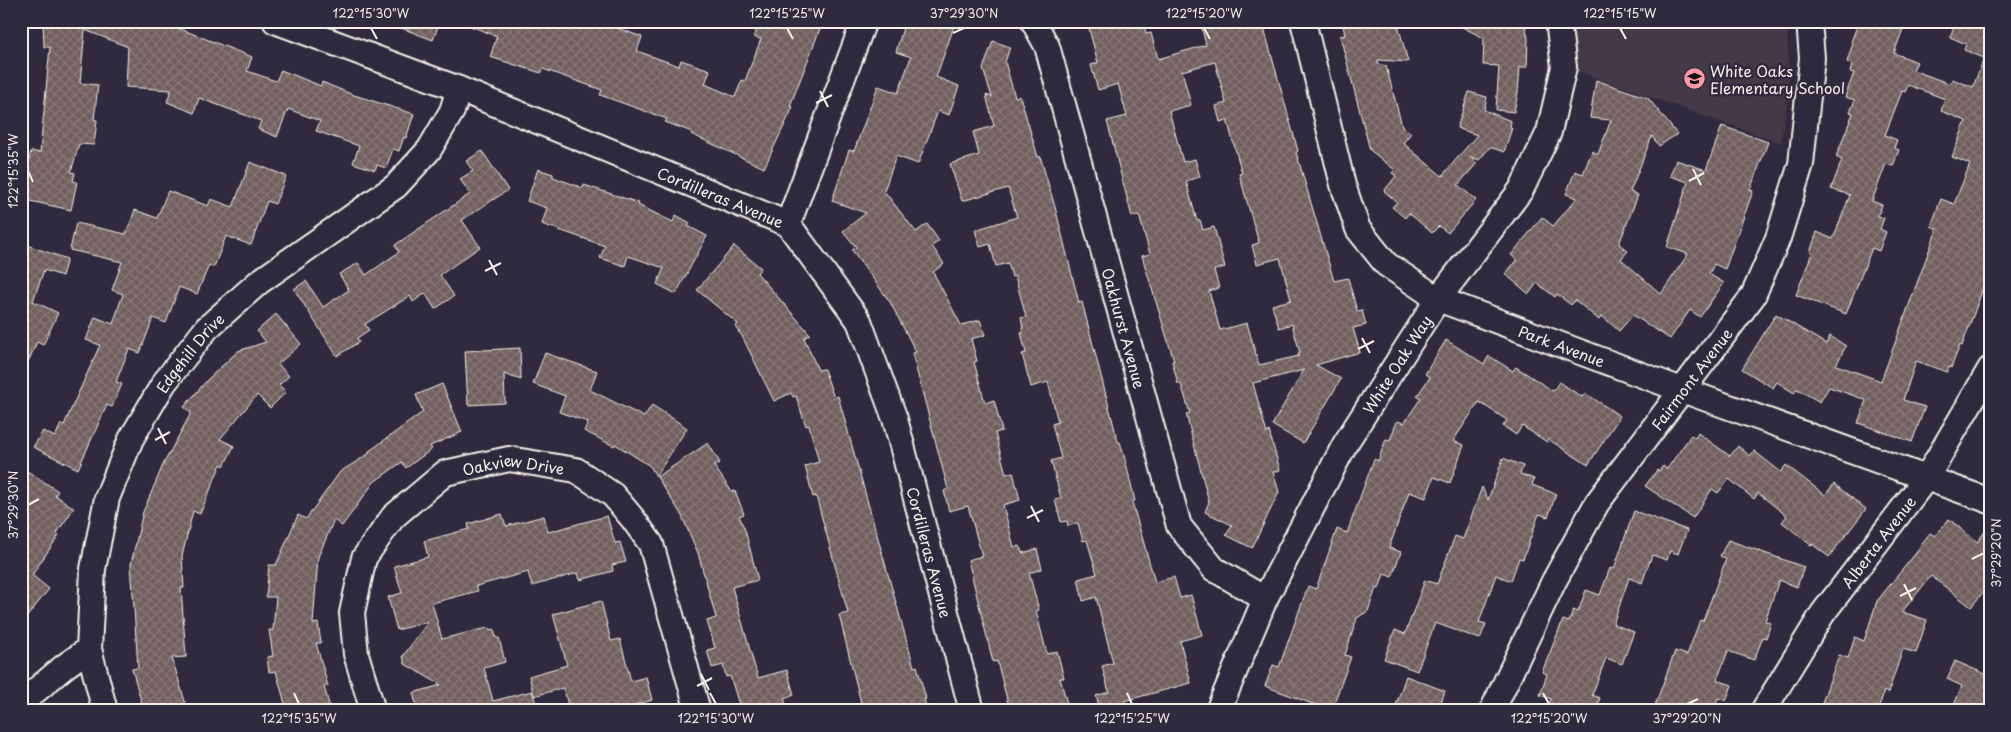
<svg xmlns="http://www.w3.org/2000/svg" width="2011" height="732" viewBox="0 0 2011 732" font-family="'Playpen Sans',sans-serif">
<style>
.built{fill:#433a47}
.building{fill:url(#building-cross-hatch);stroke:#f4f1e8;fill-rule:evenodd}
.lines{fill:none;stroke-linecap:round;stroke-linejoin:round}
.street-casing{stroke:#f4f1e8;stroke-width:28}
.street{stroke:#2f2a3d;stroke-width:24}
.ticks{fill:none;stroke:#f4f1e8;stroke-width:2}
.labels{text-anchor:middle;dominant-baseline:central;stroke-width:5;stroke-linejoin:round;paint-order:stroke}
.poi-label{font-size:15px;fill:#f4f1e8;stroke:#2f2a3d;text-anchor:start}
.street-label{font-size:15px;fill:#f4f1e8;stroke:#2f2a3d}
.neatline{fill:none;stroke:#f4f1e8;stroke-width:2}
.ticks-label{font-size:12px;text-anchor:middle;fill:#f4f1e8}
</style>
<defs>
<pattern id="building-cross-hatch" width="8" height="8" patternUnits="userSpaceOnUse" patternTransform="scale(1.25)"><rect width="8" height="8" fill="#72605f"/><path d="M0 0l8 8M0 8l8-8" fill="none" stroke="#877776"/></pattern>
</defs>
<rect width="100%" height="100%" fill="#2f2a3d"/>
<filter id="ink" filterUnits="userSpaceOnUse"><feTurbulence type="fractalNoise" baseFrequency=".02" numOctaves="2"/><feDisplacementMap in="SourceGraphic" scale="10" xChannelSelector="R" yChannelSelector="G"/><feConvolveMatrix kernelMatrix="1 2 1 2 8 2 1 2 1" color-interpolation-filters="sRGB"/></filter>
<g filter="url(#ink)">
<polygon class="built" points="1572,21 1787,21 1789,87 1781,143 1577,71"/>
<g class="building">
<polygon points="43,21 160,21 252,57 247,71 276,81 281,70 321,86 322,82 351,94 414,114 406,138 404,137 399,151 393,149 386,168 377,165 375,170 353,163 359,146 316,131 320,121 288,109 277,137 258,129 261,121 199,98 194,113 167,102 171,90 126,87 128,47 85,30 80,83 98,85 94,120 97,120 94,145 79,144 71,172 75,173 73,181 77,182 71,210 21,199 21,190 31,151 40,153 50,47 44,47"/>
<polygon points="388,21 440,21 433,40 388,23"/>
<polygon points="462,21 598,21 642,37 637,51 679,66 681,60 710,70 705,84 735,97 742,80 745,81 761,39 754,37 760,21 823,21 790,106 793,107 764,168 691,134 692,132 665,122 667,119 600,95 602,90 543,69 541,73 490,57 497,36 462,23"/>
<polygon points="905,21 956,21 936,77 959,86 949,115 938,111 918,164 896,156 884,191 916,232 927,224 939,241 932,246 944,264 933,272 961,325 980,320 985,335 971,339 977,361 974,362 985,403 994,400 1002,431 995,433 1006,474 1013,472 1020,500 1003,505 1014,547 1020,546 1022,553 1037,549 1042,569 1029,573 1039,610 1036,611 1047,654 1057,651 1064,678 1060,678 1069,711 1010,711 997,661 993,662 968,560 982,556 968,506 949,511 944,491 948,489 912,353 916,352 890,302 852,250 856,247 843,231 866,213 832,201 849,150 854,151 878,86 898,93 911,57 896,52"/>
<path d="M1087,21h56l3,13 5,-1 7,26 48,-14 -6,-24h62l36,130 -2,1 38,129 14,-3 9,33 5,-1 4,15 -13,3 7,24 -44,13 25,14 -38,64 -31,-18 32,-55 -51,13 14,51 2,-3 11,39 -7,2 6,20 -27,56 -26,-13 6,-10 -27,-13 4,-10 -23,-88 4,-1 -9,-29h-3l-6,-23h2l-32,-105 8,-2 -11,-39 -7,2 -25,-96 20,-5 -9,-32 -20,6 -7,-25 7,-2zM1215,62l11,41 -10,3 4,16 7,-2 15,53 -3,1 20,69 -7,2 5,19 23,-6 11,42 -19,5 7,23 13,-4 8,29 -2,1 1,2 -40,9 -12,-42 -27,7 -11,-39 10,-3 -5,-18 11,-3 -11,-40 -11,3 -3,-10 -3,1 -11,-40 14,-4 -5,-18 -12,3 -14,-51 22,-6 -9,-34z"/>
<polygon points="1342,21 1397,21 1408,62 1378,60 1378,64 1386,66 1402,126 1411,133 1403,143 1442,176 1477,135 1457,128 1469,92 1487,97 1484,110 1511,121 1510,127 1512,128 1504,152 1490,147 1479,160 1469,156 1477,163 1458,185 1476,200 1448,233 1439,226 1432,233 1409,213 1405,218 1392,207 1397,202 1384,191 1396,176 1392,173 1395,170 1370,150 1340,36 1345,35"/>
<polygon points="1450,21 1524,21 1528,38 1527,67 1520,67 1518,92 1514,112 1496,110 1499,66 1483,65 1484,38"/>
<polygon points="1859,21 1906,21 1894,53 1917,62 1913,70 1950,84 1952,79 1973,87 1984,58 1964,50 1966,44 1950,37 1956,21 1990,21 1990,207 1984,222 1990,224 1990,269 1962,346 1960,345 1951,368 1949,367 1947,372 1916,361 1903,400 1925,407 1912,442 1858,423 1866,400 1829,387 1820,402 1797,389 1794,393 1777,382 1773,388 1742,369 1776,314 1826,344 1830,336 1846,346 1836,365 1881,381 1937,229 1931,226 1941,199 1954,204 1970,164 1952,157 1966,121 1941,111 1945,99 1908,85 1905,92 1902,91 1885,135 1897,140 1894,148 1899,150 1893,166 1886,164 1872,201 1882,205 1878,216 1884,218 1880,229 1886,232 1879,251 1872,248 1846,314 1796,295 1812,253 1810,252 1817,232 1833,239 1850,195 1831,189 1842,160 1836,157 1853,113 1850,112 1855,100 1845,97 1854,73 1850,72 1852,65 1847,62 1853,43 1851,42"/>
<polygon points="993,41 1010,47 1005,62 1015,97 1020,96 1038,157 1040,156 1055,207 1079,303 1082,302 1118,442 1120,442 1125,459 1135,501 1132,502 1155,582 1174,577 1180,598 1191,595 1202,635 1180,641 1191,683 1124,701 1127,711 1101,711 1096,696 1109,692 1102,666 1113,663 1096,597 1083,601 1078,579 1097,574 1087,540 1083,541 1078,523 1068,526 1067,521 1061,522 1055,500 1061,498 1051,461 1061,458 1052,424 1058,422 1048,382 1031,387 1022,354 1026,353 1021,333 1023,333 1022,328 1023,328 1021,318 1026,317 1015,276 1012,277 1008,263 996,266 990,244 980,247 975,230 1017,217 1008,188 962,201 950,164 979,155 973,132 994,126 986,95 992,97 983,69"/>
<polygon points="1596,80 1648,98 1677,134 1659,146 1652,136 1630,192 1638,195 1619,244 1628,251 1621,259 1661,294 1688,254 1667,247 1688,182 1670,176 1676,160 1706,170 1722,126 1768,142 1750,190 1753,191 1725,269 1714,264 1709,274 1724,283 1700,317 1690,310 1670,339 1633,315 1619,331 1602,316 1599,320 1575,300 1571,305 1557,294 1555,297 1537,283 1529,294 1505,274 1517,260 1511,255 1542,217 1553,226 1577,198 1566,194 1575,171 1583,174 1592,151 1598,154 1611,120 1590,118"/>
<polygon points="482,151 508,190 462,220 480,247 440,275 454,296 435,309 425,293 413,302 410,296 365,324 369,330 357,338 359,342 337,356 294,289 306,281 323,307 349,290 339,274 358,263 366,275 399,252 395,245 470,194 460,179 473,171 466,161"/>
<polygon points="250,162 286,176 275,204 267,201 251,245 226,236 214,267 209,265 197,294 179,287 166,323 153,318 140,353 129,349 116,382 122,384 112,407 107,405 78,469 33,447 43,431 55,437 61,424 64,425 100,345 86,340 95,317 113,324 123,294 112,290 122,262 70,250 76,223 126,234 135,210 157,218 168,191 208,206 211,199 233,207"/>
<polygon points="538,169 553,174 553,177 583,188 584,185 639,203 638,205 673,222 676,215 690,223 688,226 707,236 676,294 657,284 664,268 628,256 625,266 600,258 605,246 542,224 547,208 527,201"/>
<polygon points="21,243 67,259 62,276 44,270 33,301 58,313 43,345 37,342 21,377"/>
<polygon points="734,246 761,268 757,273 810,334 804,338 818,370 824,369 834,398 838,396 914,667 917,666 926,699 924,699 927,711 863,711 839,615 848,613 816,496 813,497 805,466 819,462 809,425 806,426 796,396 793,397 791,393 774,401 742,336 735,327 738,324 697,290"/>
<polygon points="276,314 301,344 278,364 289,376 279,385 286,392 270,408 257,395 220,439 234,446 224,466 221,464 200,514 193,511 182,556 184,588 181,588 186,657 172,658 186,705 165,711 144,711 132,669 138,668 131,564 143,512 163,465 191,413 184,407 208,379 238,351 266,342 257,331"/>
<polygon points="1446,340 1484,364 1489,356 1513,371 1516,367 1553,391 1559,382 1582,397 1585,393 1620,416 1588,465 1548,439 1547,442 1522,426 1516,435 1503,426 1507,420 1479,402 1453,441 1464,445 1450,483 1434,477 1426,498 1409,492 1389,548 1401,552 1392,577 1384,574 1379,589 1376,588 1368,611 1357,618 1345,655 1351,657 1331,711 1265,686 1273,665 1279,667 1308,586 1316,589 1337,529 1347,533 1374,459 1378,461 1386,439 1390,440 1397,421 1404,423 1421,398 1417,396 1430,377 1425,374"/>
<polygon points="520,348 521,380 504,374 505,403 468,405 465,351"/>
<polygon points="545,353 597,371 590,390 644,417 652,405 687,428 656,476 650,466 615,444 614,446 584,431 588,422 559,412 565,396 533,384"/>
<polygon points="442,384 462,432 430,446 432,449 406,468 402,462 374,482 342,526 334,520 318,557 313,624 318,623 321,643 316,643 328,686 324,687 331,711 287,711 276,671 269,672 267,657 273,656 269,630 273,630 276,597 266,597 269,565 276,565 298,515 306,519 340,472 370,453 368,452 423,412 416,395"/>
<polygon points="1698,433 1730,456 1738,446 1750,456 1754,451 1781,472 1786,465 1825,495 1834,484 1866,509 1829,557 1812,544 1812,546 1782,522 1787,516 1758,493 1754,499 1729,479 1718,493 1712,489 1693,518 1645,486 1657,470 1659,471 1663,466 1667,469 1691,435 1695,438"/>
<polygon points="708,443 720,463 714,466 732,492 735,491 744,514 739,516 745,530 758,580 732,587 758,678 787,670 794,695 784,698 788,711 741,711 732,682 730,676 726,677 723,665 712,668 707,650 715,648 707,621 716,618 698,553 681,514 657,477"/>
<polygon points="1503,458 1523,466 1520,474 1534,479 1532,485 1556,494 1548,517 1539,514 1523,559 1519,558 1511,581 1496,575 1479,622 1486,624 1480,639 1435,623 1417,671 1384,659 1395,630 1405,634 1425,580 1437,584 1455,536 1463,539 1482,487 1488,500"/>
<polygon points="21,467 58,491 55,495 74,508 57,533 59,535 32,575 49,589 21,624 21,515 28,504 21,500"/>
<polygon points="1634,511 1687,530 1678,554 1670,551 1667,560 1652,555 1642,583 1629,578 1613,624 1634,632 1622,664 1606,658 1592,695 1600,698 1595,711 1546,711 1551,699 1540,695 1547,674 1542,672 1563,620 1569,622 1573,610 1578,612 1586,590 1600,595 1610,568 1614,569"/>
<polygon points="502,514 506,526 544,516 548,532 607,516 615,543 620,542 626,562 612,565 613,571 580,580 578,573 532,586 528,572 476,586 478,591 432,603 442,639 478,630 490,628 490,630 494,629 496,638 499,638 505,662 484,668 493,701 532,691 537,707 522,711 418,711 413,693 441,685 405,664 403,656 428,622 397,630 388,597 402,593 394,566 428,557 424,541 469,529 468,524"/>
<polygon points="1949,519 1977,542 1990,525 1990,584 1971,607 1931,576 1902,612 1927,620 1916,653 1903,649 1888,693 1884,691 1878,711 1819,711 1839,655 1848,658 1855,637 1864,641 1877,601 1920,548 1919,547 1930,533 1935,536"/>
<polygon points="1728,540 1804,567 1797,587 1779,580 1765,621 1771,623 1766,638 1763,637 1754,660 1728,651 1717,680 1732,685 1726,701 1718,698 1714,711 1653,711 1675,651 1687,655 1700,620 1703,621 1726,559 1720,556"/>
<polygon points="601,601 611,641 620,639 631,681 646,677 652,700 635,705 636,711 570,711 563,688 534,696 529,676 567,665 553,614"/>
<polygon points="1955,661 1990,676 1990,711 1968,711 1954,705 1962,686 1947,679"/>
<polygon points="1406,676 1445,691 1438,711 1394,711"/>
</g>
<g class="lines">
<defs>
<g id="street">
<path id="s1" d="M275,21l184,68 329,135 71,97 36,98 77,292"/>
<path id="s2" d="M1033,21l14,25 132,480 35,43 51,30"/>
<path id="s3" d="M1303,21l40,164 15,44 28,35 52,35 244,91 308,111"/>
<polyline points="788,224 864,21"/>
<polyline points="21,703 65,666 89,649"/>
<path id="s4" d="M105,711l-16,-62 4,-80 14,-71 24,-59 33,-56 43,-55 52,-46 137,-96 33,-36 23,-39 7,-22"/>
<path id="s5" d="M373,711l-17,-57 -4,-41 12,-55 29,-41 52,-44 64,-14 67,11 37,25 20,24 18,25 47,167"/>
<path id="s6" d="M1218,711l47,-112 80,-155 93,-145 83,-109 28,-58 15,-65 -6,-46"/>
<path id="s7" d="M1492,711l62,-130 43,-78 156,-207 25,-58 23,-74 11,-106 -3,-37"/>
<path id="s8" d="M1763,711l60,-98 104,-136 63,-108"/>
</g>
</defs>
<use href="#street" class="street-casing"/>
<use href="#street" class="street"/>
</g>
</g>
<path class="ticks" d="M371,28l6,11M787,28l6,11M1204,28l6,11M1620,28l6,11M953,33l11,-5M820,91l8,16M816,103l16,-8M1693,169l8,16M28,171l5,11M1689,181l15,-8M489,260l8,15M485,271l16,-8M1362,338l8,15M1358,349l16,-8M158,428l8,16M155,440l15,-8M28,505l11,-6M1031,506l8,16M1027,518l16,-8M1972,559l12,-6M1904,584l8,16M1900,596l16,-8M701,674l8,16M697,686l15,-8M294,693l5,11M710,693l6,11M1127,693l5,11M1543,693l6,11M1687,704l11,-5"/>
<defs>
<symbol id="school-disc" viewBox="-11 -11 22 22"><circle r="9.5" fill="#ff9aa2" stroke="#2f2a3d"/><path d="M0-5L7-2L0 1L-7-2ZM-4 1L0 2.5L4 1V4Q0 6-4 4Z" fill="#111"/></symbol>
</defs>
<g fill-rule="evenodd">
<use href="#school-disc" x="1682" y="66" width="25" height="25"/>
</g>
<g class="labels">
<g class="poi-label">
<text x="1710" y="70">White Oaks<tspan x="1710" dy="17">Elementary School</tspan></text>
</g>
<g class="street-label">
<text stroke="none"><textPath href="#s1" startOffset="479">Cordilleras Avenue</textPath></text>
<text stroke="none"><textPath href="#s2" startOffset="321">Oakhurst Avenue</textPath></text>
<text stroke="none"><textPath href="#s3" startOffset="455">Park Avenue</textPath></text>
<text stroke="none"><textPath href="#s4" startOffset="385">Edgehill Drive</textPath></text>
<text stroke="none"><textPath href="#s6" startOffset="391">White Oak Way</textPath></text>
<text stroke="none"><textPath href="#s7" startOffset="389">Fairmont Avenue</textPath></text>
<text stroke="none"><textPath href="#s5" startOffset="345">Oakview Drive</textPath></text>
<text stroke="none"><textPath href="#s8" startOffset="205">Alberta Avenue</textPath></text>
<text stroke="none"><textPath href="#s1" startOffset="914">Cordilleras Avenue</textPath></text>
</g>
</g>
<rect width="2011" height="732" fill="none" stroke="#2f2a3d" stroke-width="55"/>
<rect x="28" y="28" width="1956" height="676" class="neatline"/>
<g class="ticks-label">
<text x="371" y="18">122°15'30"W</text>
<text x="787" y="18">122°15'25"W</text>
<text x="964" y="18">37°29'30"N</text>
<text x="1204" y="18">122°15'20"W</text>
<text x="1620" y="18">122°15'15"W</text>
<text transform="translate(14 171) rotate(-90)" y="4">122°15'35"W</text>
<text transform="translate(14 505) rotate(-90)" y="4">37°29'30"N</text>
<text transform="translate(1997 553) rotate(-90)" y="4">37°29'20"N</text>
<text x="299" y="723">122°15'35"W</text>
<text x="716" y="723">122°15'30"W</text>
<text x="1132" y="723">122°15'25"W</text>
<text x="1549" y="723">122°15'20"W</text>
<text x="1687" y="723">37°29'20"N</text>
</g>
</svg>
